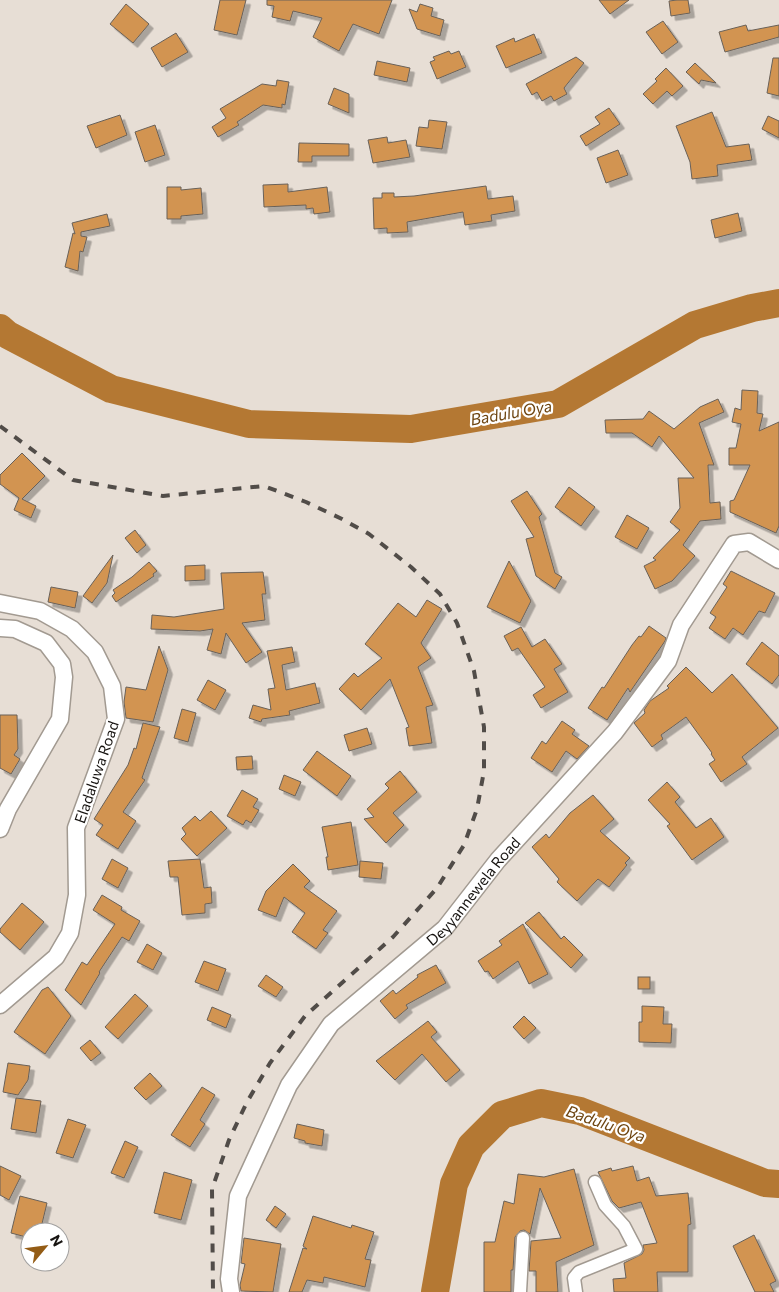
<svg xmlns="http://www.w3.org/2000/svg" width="779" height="1292" viewBox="0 0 779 1292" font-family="Commissioner,sans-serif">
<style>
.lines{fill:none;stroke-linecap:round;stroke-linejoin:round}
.river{stroke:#b47833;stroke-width:28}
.building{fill:#d29451;stroke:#696159;filter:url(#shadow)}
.minor-casing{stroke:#a29a91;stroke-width:15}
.tertiary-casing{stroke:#a29a91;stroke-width:19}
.minor{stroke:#fff;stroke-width:12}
.tertiary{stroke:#fff;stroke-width:16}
.rail{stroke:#514c48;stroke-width:4;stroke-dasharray:9 9;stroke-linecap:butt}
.labels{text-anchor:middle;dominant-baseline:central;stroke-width:4.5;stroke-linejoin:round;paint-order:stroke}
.street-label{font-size:15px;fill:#171411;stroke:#fff}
.water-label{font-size:16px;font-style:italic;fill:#6e4511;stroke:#fff}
</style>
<defs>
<filter id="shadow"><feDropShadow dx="4.5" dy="4.5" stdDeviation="0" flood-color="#0004"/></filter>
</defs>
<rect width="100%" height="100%" fill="#e7ded5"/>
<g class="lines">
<g class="river">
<polyline points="0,328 8,335 111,389 249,424 411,429 558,404 695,325 752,308 779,303"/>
<polyline points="435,1292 454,1184 471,1146 502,1115 541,1103 580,1111 765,1183 779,1184"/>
</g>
</g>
<g class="building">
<polygon points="220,0 246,0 237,35 214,30"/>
<polygon points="267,0 392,0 379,34 353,24 339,51 313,37 322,18 293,11 290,21 272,17 274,6 267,5"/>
<polygon points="599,0 629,0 610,14"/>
<polygon points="677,0 688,0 690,13 671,16 669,1"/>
<polygon points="126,4 149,24 133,43 110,24"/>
<polygon points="420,4 433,8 431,16 444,20 440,36 417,29 409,9 417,12"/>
<polygon points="663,21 678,42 662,54 646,32"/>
<polygon points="746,25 748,31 779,25 779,37 725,52 719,32"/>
<polygon points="176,33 188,52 162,67 151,48"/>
<polygon points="534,34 542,53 506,68 496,46 514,38 515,42"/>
<polygon points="449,51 451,54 459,51 466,67 437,79 430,62 435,60 433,57"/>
<polygon points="576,57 584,63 564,88 567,94 554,101 551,96 542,101 537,92 532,95 526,84"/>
<polygon points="773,58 779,58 779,96 767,93"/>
<polygon points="377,61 410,68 407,82 374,75"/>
<polygon points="695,63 716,83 701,80 699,84 686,72"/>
<polygon points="666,68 683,86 672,96 667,91 653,104 643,94 657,81 655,79"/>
<polygon points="277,80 289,82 285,105 282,104 282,108 263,105 237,122 239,125 218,137 212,127 226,118 220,109 262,84 276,86"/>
<polygon points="334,88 349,94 349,113 328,104"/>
<polygon points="609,108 620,124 586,146 580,136 600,124 595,117"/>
<polygon points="712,112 726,147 749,144 752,160 717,165 718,176 692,179 690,162 676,126"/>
<polygon points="120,115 127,135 96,148 87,126"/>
<polygon points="768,116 779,121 779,138 762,129"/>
<polygon points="429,120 447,122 442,149 416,146 419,127 428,128"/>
<polygon points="155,125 165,155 145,162 135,132"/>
<polygon points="387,137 388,143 406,140 410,157 373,163 368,140"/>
<polygon points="299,143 349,144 349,156 312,156 312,162 298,162"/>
<polygon points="618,150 628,175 606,183 597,158"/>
<polygon points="288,184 288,192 327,187 330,212 314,214 313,208 306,209 306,205 264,207 263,185"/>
<polygon points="486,186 488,199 513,196 515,211 491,215 492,221 465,225 463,212 407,222 408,232 387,233 387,228 374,229 373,198 382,198 382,193 394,193 394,197 414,196"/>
<polygon points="167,187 181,187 181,190 201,188 203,214 181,216 181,219 167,219"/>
<polygon points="738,213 742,231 715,238 711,220"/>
<polygon points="107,214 110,226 81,232 81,236 87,237 83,252 80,251 78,271 65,267 73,233 75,234 72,223"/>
<polygon points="742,390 758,391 757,413 763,414 759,431 779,422 779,526 776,533 730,512 730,501 734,500 750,465 729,465 729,448 736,448 741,424 732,422 735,408 741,410"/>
<polygon points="718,399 724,412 699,423 714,465 708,465 710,503 720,502 721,519 700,521 683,545 695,556 672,581 655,589 644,566 656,560 653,558 680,530 670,522 680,508 678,478 694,478 659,436 652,447 632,433 606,433 605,420 643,419 649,411 674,429 700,407"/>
<polygon points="22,453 45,476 22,499 36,506 31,518 14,510 19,498 0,484 0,475"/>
<polygon points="569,487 595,507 581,526 555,507"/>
<polygon points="527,491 542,514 539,517 555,573 562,577 555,589 536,576 526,539 534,537 511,501"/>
<polygon points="627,515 649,528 637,549 615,537"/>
<polygon points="135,530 146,545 137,553 125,538"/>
<polygon points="113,555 107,583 92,603 83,596"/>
<polygon points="509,561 531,601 520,623 487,607"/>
<polygon points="149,562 157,571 153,574 154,576 116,602 112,596 115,593 113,590 132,577"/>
<polygon points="205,565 205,580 185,581 185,566"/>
<polygon points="731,571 775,593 765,613 759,611 743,635 733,628 725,639 709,628 716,617 710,613 727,587 723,584"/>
<polygon points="263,572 266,594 262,594 265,620 242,623 262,652 246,663 226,633 221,654 207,650 213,629 200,631 151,629 152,615 174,617 224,609 221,573"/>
<polygon points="51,587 78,592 75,608 48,602"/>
<polygon points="427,600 442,609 421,643 431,658 418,667 433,705 426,707 432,743 409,746 406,728 409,727 390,679 361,710 339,689 354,673 358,677 382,658 365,644 398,603 416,617"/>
<polygon points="649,626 666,638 665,641 630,692 628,688 607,720 588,708 602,687 604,688 632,645 639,636 641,637"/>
<polygon points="521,627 532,647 545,639 562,664 554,669 568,692 541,708 533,695 545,687 518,648 512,651 504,636"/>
<polygon points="762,642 779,656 779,675 772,684 746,664"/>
<polygon points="159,646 168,670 153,722 126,718 124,702 126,687 146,690"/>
<polygon points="292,647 295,662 282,665 286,690 315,683 320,703 289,711 290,715 262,719 261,722 249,718 253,705 271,710 268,689 275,688 267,651"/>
<polygon points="686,667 712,693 732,674 778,728 742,757 747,764 721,782 709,764 715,760 711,754 712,753 686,717 661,735 663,739 652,747 634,723 645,713 644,710 650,701 669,688 667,686"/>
<polygon points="208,680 226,690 215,710 197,700"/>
<polygon points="182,709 196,713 188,742 174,738"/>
<polygon points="0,715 17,715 18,749 14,755 20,759 11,774 0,768"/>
<polygon points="562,721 575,730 572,734 589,746 577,759 566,751 552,772 531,758 542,741 546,744"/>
<polygon points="143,723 160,727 142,778 145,780 123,812 136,821 118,849 96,835 103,825 94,819 128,765 134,748 136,749"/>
<polygon points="367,728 372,744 349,751 344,735"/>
<polygon points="317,751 351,776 337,796 303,770"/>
<polygon points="252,756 253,769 237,770 236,757"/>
<polygon points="400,771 417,792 393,813 404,825 386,843 364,819 374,817 367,809 389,788 385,784"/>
<polygon points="284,775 301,782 295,796 279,789"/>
<polygon points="667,782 680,797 675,802 696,828 711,818 724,837 692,860 667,826 670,824 648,800"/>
<polygon points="242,790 258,799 253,807 259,810 251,823 246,820 243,825 227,816"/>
<polygon points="593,795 614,819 600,831 630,858 625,863 627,865 609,887 598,879 577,901 557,882 559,879 532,847 546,834 549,838 570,813"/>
<polygon points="211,811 227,828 197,856 181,839 186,834 182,828 195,816 200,821"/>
<polygon points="351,822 358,865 328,870 326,857 328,857 322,827"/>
<polygon points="112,859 128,868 118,888 102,879"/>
<polygon points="200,859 204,888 211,887 212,903 205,904 205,913 182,915 178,877 170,877 168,861"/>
<polygon points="360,861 383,863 381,879 359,877"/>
<polygon points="293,864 310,881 304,887 337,911 323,930 328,933 316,949 292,932 305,913 284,897 276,917 258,910 266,891"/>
<polygon points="102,895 122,907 121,910 140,921 129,941 122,937 99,972 100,973 81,1005 65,990 82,962 87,965 115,924 93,910"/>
<polygon points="22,903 44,922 20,950 0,932 0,929"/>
<polygon points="539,912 561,939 564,936 583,955 571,968 525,923"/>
<polygon points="523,924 548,974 529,984 518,961 493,979 488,971 485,972 478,961 502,945 499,941"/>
<polygon points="147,944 162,953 153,970 137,962"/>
<polygon points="204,961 226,969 218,991 195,982"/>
<polygon points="436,965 446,983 406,1005 408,1008 395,1019 380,1001 393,990 396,994 418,977 417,975"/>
<polygon points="266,975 283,987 276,997 258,986"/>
<rect x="638" y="977" width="12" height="12"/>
<polygon points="48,987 71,1016 45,1054 14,1032 42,990"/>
<polygon points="135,994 148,1006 118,1039 105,1027"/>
<polygon points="642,1006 664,1007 663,1024 672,1024 671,1043 639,1042 639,1022 642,1022"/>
<polygon points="212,1007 231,1015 226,1028 207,1020"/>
<polygon points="524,1016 536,1028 524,1039 513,1027"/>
<polygon points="428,1021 437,1032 431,1037 460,1070 446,1082 422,1054 395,1080 376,1061"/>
<polygon points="90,1040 101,1053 91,1061 80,1048"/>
<polygon points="8,1063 30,1066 28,1080 18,1095 3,1092"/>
<polygon points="150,1073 162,1086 146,1100 134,1088"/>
<polygon points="202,1087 215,1095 200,1120 205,1124 190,1147 171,1135"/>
<polygon points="16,1098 41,1101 36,1133 11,1129"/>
<polygon points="68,1119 86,1125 73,1158 56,1153"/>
<polygon points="297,1124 324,1130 322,1146 305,1143 305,1141 294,1138"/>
<polygon points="125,1141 138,1147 124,1178 111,1173"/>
<polygon points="0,1166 21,1176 9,1200 0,1195"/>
<polygon points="633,1166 637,1181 649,1177 656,1196 688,1193 691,1224 688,1225 688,1272 657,1272 658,1292 614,1292 613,1279 626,1278 624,1263 642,1254 644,1250 643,1245 657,1243 641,1202 619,1208 612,1201 598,1172 611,1168 612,1171"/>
<polygon points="574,1169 594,1245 556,1262 558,1292 536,1292 536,1271 529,1271 531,1241 561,1238 540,1188 530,1234 524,1230 520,1231 515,1237 513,1270 511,1270 511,1292 484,1292 484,1242 495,1242 504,1201 514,1204 518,1174 544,1177"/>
<polygon points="164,1172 192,1180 181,1220 154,1213"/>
<polygon points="20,1196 47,1203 40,1232 30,1232 30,1238 11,1233"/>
<polygon points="275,1206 286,1214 276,1228 266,1220"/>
<polygon points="313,1216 351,1228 352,1225 374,1232 365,1259 371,1260 365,1287 324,1277 323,1283 307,1280 302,1292 289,1292 303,1248 307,1249 303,1246"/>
<polygon points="754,1235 776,1281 770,1284 774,1292 755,1292 733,1246"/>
<polygon points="244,1238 281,1244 273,1292 241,1291 240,1285 245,1264 241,1263"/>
</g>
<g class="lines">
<defs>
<g id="minor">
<polyline points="520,1292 523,1238"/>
<polyline points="576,1292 574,1278 579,1272 636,1249 624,1226 605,1205 595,1182"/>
</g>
<g id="tertiary">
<polyline points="0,603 40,611 72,629 95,652 112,686 116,719 76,828 77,895 70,933 56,957 0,1005"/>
<polyline points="0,628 15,629 46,643 62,664 64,677 60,719 8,809 0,829"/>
<path id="s1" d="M231,1292l-2,-13 9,-83 51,-111 42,-61 114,-96 53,-68 117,-128 53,-71 13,-36 53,-81 15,-2 30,18"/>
</g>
</defs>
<use href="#minor" class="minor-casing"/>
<use href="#tertiary" class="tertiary-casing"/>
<use href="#minor" class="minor"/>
<use href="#tertiary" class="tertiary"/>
<polyline class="rail" points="0,426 73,480 163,496 264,486 306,502 342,519 369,534 411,567 440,594 457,623 474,671 484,727 484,771 477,809 464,845 437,888 393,937 305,1016 270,1063 247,1102 229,1140 212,1189 213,1292"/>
</g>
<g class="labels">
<g class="street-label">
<text transform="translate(96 772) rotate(-71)">Eladaluwa Road</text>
<text stroke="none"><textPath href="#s1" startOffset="488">Deyyannewela Road</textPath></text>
</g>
<g class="water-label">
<text transform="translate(511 412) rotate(-10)">Badulu Oya</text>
<text transform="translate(606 1123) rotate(19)">Badulu Oya</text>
</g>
</g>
<g transform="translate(45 1247) rotate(61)"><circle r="24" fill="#ffffff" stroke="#a2a1a0"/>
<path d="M0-4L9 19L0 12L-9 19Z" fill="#945c15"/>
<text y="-8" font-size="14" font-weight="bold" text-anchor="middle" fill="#171411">N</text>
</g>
</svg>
